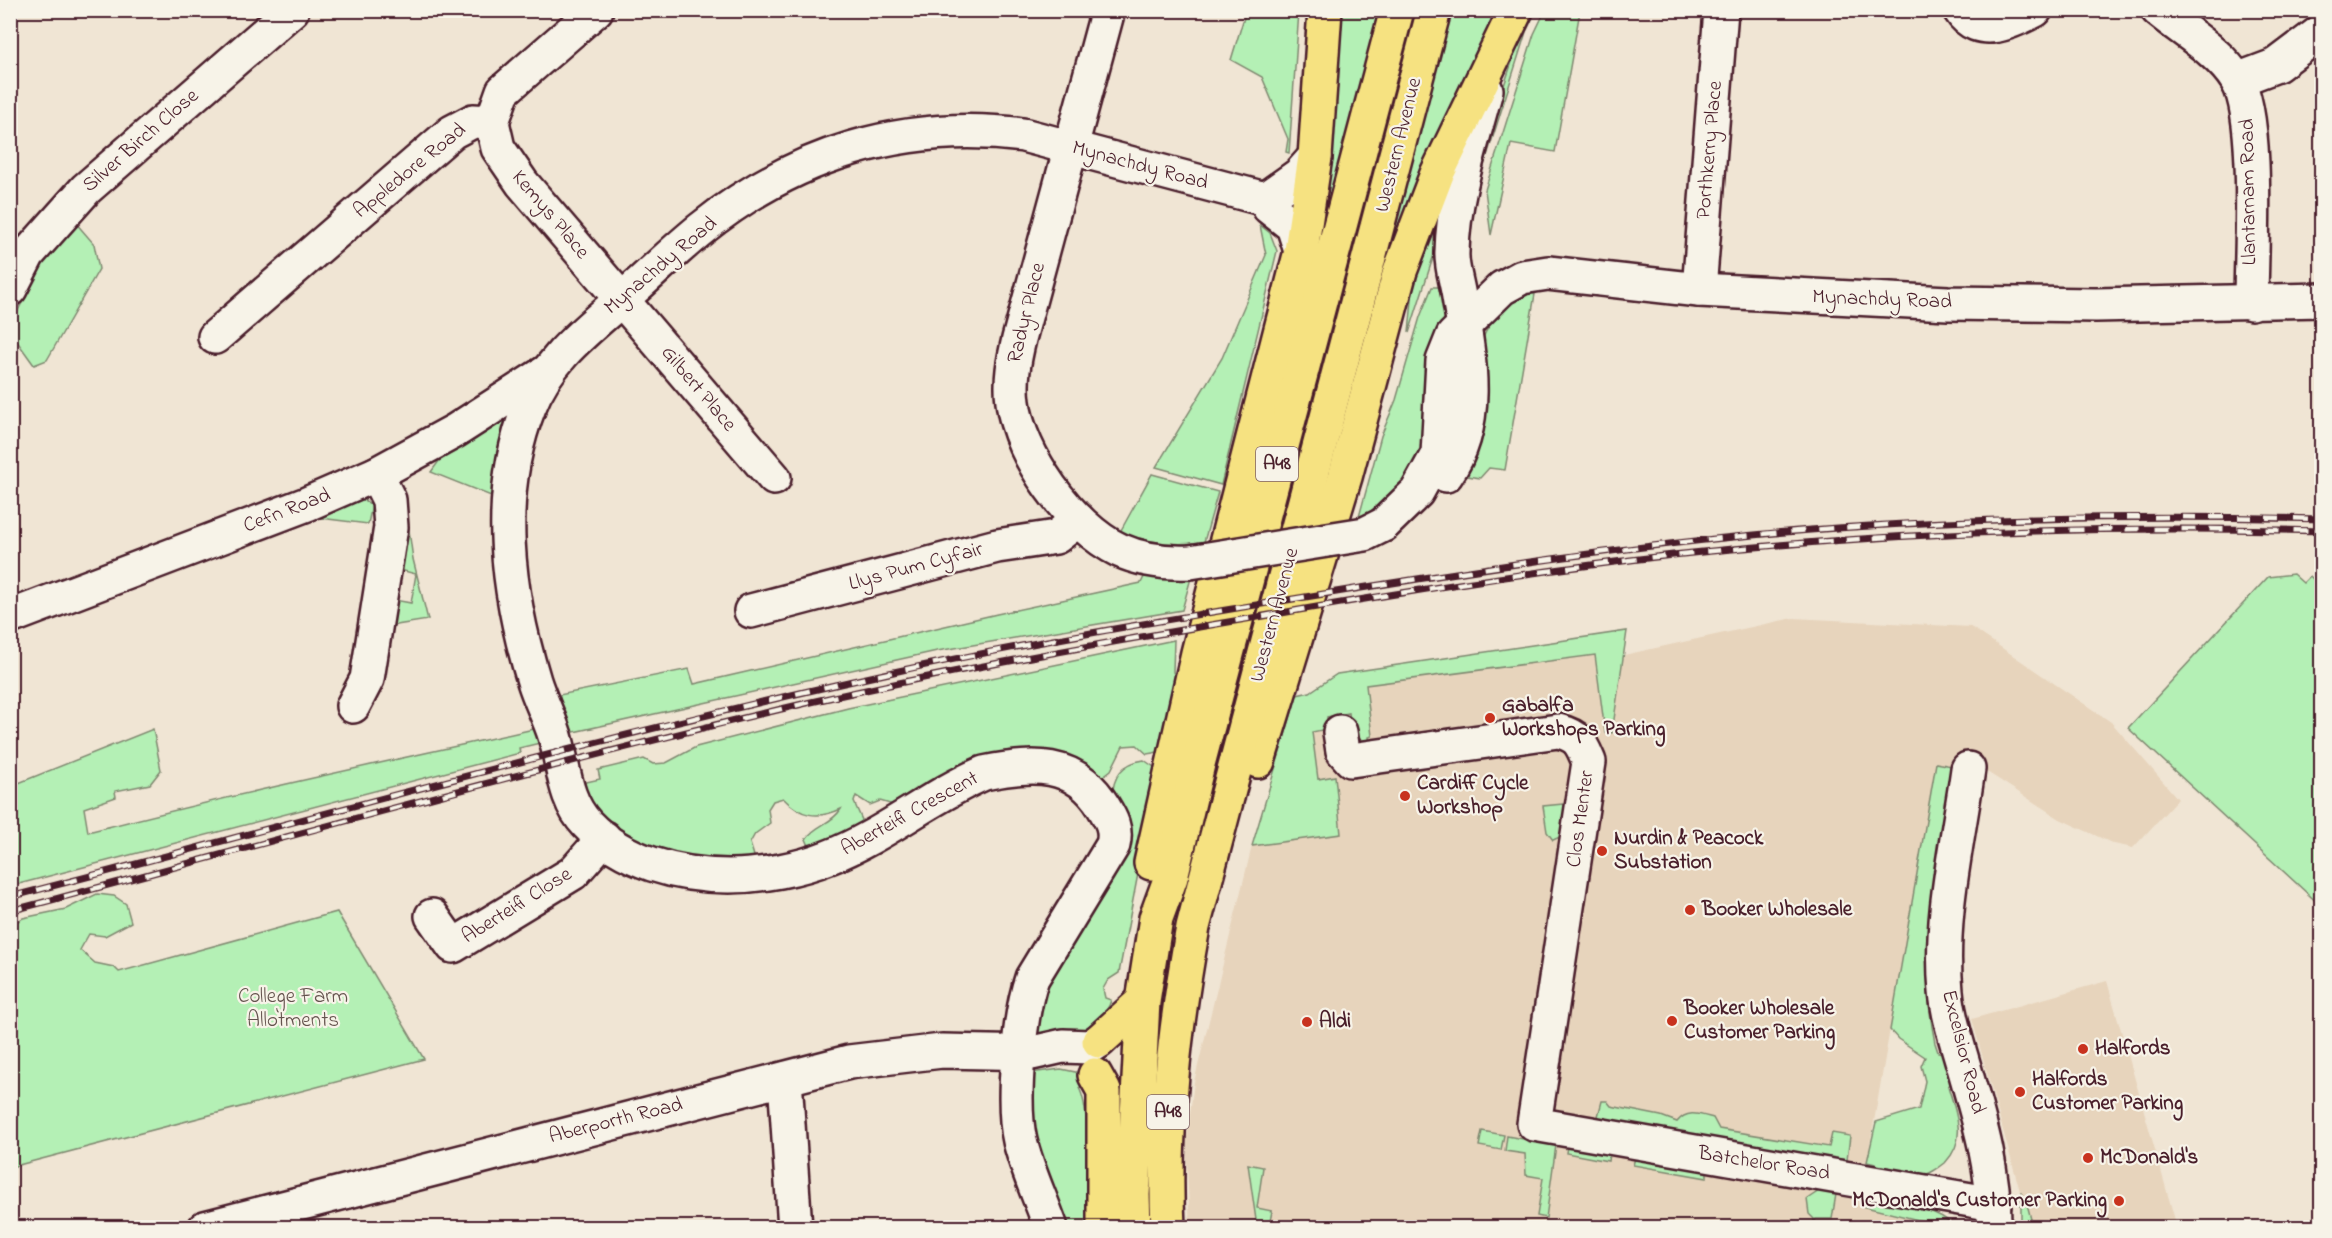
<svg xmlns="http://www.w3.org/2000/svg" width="2332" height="1238" viewBox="0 0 2332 1238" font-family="'Indie Flower',sans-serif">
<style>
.built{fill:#e7d4bc}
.green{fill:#b4f0b5;stroke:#7f8870;stroke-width:1.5}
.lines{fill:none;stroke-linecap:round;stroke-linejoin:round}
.minor-casing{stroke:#4a1f2b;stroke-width:38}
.highway-casing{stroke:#4a1f2b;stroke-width:38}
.minor{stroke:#f7f3e8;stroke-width:33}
.highway{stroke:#f6e281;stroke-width:33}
.rail-casing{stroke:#4a1f2b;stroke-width:7}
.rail{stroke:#f7f3e8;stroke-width:4.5;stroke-dasharray:14;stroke-linecap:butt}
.minor-bridge-casing{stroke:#4a1f2b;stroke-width:38;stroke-linecap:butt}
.minor-bridge{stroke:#f7f3e8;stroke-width:33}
.poi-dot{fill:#c8321e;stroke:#f7f3e8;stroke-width:2}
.labels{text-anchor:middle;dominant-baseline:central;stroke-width:4.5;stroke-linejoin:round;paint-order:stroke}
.shield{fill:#f7f3e8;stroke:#7e5f64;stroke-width:1.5}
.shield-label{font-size:20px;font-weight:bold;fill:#4a1f2b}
.street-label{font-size:21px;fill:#4a1f2b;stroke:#f7f3e8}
.poi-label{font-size:21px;font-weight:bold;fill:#4a1f2b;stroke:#f7f3e8;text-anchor:start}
.park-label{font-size:21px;fill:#64534e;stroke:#f7f3e8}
</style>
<rect width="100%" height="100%" fill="#f0e5d4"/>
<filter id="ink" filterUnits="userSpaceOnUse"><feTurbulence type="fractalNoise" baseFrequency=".0167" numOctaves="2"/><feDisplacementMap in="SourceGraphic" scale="12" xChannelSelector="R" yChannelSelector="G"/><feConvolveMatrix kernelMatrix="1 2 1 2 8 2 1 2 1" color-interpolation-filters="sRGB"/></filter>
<g filter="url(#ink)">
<g class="built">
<polygon points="1793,618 1971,627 2111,722 2178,799 2133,848 2114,844 2060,819 1987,772 1936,763 1867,1162 1824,1156 1819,1190 1929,1211 1940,1216 1955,1227 1190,1228 1186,1146 1194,1082 1252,846 1297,695 1310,692 1337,674 1627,631 1624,655"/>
<polygon points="2107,981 2177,1227 2030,1227 1972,1019"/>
</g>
<g class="green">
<polygon points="1246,11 1299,11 1289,153 1286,152 1288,139 1262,77 1231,60"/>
<polygon points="1341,11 1380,11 1324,224"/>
<polygon points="1451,11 1499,11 1386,264"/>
<polygon points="1529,11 1536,11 1526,32 1475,194 1468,193"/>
<polygon points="1545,11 1580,11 1555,152 1511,144 1491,235 1485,190 1534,34"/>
<polygon points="1450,176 1437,245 1409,333 1415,266"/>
<polygon points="75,222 94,244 99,269 47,360 34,365 11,333 11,324 49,250"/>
<polygon points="1260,225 1270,233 1277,251 1221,485 1156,467 1222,358 1266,255"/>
<polygon points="1432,287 1442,287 1451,314 1428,435 1418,468 1382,507 1359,517 1381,436 1396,400 1420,317"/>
<path d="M1535,294l-30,176 -16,-2 -9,10 -13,-2 -3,-4 17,-129c8,-22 28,-51 54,-49z"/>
<polygon points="503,421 509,426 496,498 431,472 439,461"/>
<path d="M1152,474l66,18 -14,50c-28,4 -57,1 -84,-10z"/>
<polygon points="362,499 372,505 368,524 320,518"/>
<polygon points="408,523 413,559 428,620 390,626 395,600 411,603 416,574 400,570"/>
<polygon points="2293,574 2303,583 2310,576 2321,587 2321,906 2128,728 2268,577"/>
<polygon points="1145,575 1191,578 1182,610 937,651 569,733 559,695 689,669 694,684 997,614 1141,583"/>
<polygon points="1627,631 1612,733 1605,732 1595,655 1366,685 1372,736 1369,737 1370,742 1356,738 1351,730 1349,713 1327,717 1327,729 1312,732 1318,779 1335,776 1341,834 1252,846 1297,695 1310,692 1337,674"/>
<path d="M1174,640l-1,32 7,11 -16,68 -17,3 -10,-9 -14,1 -12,24 -13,10 -35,-15 -159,43 -24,-7 -10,4 -14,-9 -2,6 8,18 1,11 -52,19 -5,-11c9,-14 26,-15 35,-30 -24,11 -41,7 -58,-11l-10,3 -5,8 2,14 -15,11 -5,9 5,16 -6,13 -128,-30 -48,-57 27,-6 -2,-9 46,-11 9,5 13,-1 30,-16 152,-39z"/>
<path d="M153,729l8,41 -11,14 -35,7 1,6 -32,11 4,24c147,-38 297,-70 446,-103l10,13 -25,6 1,5 -509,133v-100z"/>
<path d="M1144,760l13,9 -9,50 -8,13 -3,13 4,13 -22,115 -11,7 -5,9 2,9 6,2c-3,15 -18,20 -25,33l-52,5 -6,-33 33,-64 51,-143c1,-22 10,-35 32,-38z"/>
<path d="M1936,763l16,3c-15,95 -37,180 -17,277l3,9 10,1 7,28 -7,5c8,28 20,53 -3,77 -6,5 -17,12 -24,13 -13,2 -30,-3 -43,-4l-3,-8 -8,-2 9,-40 43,-13 6,-28 -4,-15 4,-9 -27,-18 -8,-9z"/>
<polygon points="1573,803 1569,833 1553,840 1547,832 1543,806"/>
<polygon points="97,894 114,896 126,904 131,922 105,936 89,934 80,950 95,963 114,967 119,972 337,912 424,1059 11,1167 11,925 23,918 66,909"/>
<path d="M1061,1069l19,4 4,11 -5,4c14,25 5,106 8,139h-31l-34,-145 8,-9z"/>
<path d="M1602,1101h5l4,5 50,10 16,6c10,-13 22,-8 36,-4l6,11 110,18 3,-14 18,3 -3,24 -251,-36z"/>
<polygon points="1482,1131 1504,1135 1501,1150 1479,1146"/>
<polygon points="1507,1136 1556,1145 1546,1218 1537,1216 1543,1178 1526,1175 1525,1154 1505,1151"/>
<polygon points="1567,1146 1609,1154 1608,1161 1566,1153"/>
<polygon points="1635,1158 1707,1171 1707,1178 1633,1165"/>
<polygon points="1248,1164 1263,1167 1257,1208 1272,1211 1269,1227 1257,1227"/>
<polygon points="1819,1191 1836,1194 1832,1219 1816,1219 1813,1227 1814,1219 1809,1214 1807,1199"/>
<polygon points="2021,1193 2026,1200 2033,1227 2021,1227"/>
<path d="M1863,1199c29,5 71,5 92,28h-25l1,-4 -70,-17z"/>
</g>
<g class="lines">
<defs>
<g id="minor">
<path d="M1108,10l-89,329c-5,21 -9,41 -6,63 6,53 58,125 106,148 22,10 47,13 71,12"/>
<path d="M1960,10c18,29 52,12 75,0"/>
<path d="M2158,10c26,22 61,41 79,70 23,38 14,174 14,223"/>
<polyline points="2237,80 2277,65 2322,31"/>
<polyline points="492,122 498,148 522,183 774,478"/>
<polyline points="1265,199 1269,207 1293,226 1301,251"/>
<polyline points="1265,199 1299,175 1315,157"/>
<polyline points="10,289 28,254 86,189 292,10"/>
<polyline points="1699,290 1721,10"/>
<polyline points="215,337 452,132 473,121 492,122 503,91 596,10"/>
<path d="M1446,475c37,-52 23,-120 13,-178 -2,-14 -8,-31 -7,-45 1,-55 20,-109 34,-162"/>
<polyline points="1383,525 1417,492 1438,454 1443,361 1453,336 1502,288 1522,277 1548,273 1699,290 1948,303 2096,305 2322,300"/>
<polyline points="751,611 997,546 1056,537 1078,520"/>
<polyline points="10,617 307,504 376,474 455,431 545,373"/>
<polyline points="353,706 367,679 391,527 389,500 376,474"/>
<path d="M1340,732l3,19 8,9 207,-29c21,5 23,12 31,31l-55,362 460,80"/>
<path d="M1968,769c-10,72 -29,149 -22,222 2,26 11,51 18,76 15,52 31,105 30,161"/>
<polyline points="432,916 453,946 573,873 604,838"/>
<polyline points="785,1079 795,1228"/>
<polyline points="205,1228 849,1062 942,1051 1032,1053 1063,1046 1090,1047 1099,1041"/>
<path d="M1051,1228c-10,-29 -24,-58 -31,-87 -9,-38 -1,-125 12,-163l81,-133c4,-16 -2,-26 -10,-39 -28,-46 -72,-43 -119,-33 -54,23 -100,63 -155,84 -30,12 -67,19 -100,19 -50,0 -106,-14 -142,-52 -23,-24 -23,-58 -32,-88 -6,-19 -15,-36 -21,-55 -27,-89 -40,-185 -5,-274 19,-50 62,-80 100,-114 24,-21 47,-44 72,-64 93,-75 203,-109 322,-94l242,64"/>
</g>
<g id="highway">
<polyline points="1258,761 1345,477 1400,271 1437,174 1516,10"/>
<polyline points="1151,863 1198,653 1301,251 1315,157 1325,10"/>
<polyline points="1099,1041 1143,1001"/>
<polyline points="1095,1075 1104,1091 1104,1228"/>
<polyline points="1134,1228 1133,1195 1143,1001 1156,918 1171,877 1198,764 1397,10"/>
<path d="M1168,1228c-5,-102 7,-201 25,-301l241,-917"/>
</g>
</defs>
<use href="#minor" class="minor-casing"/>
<use href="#highway" class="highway-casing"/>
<use href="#minor" class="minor"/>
<use href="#highway" class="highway"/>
<defs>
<g id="rail">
<path d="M10,897c290,-75 578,-158 870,-222 135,-30 271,-53 407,-75 182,-30 366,-59 550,-72 162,-11 323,-13 485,-9"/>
<path d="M10,911c267,-70 532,-146 801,-209 146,-33 293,-59 441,-84 140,-24 280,-47 421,-63 215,-23 432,-30 649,-24"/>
</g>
</defs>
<use href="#rail" class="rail-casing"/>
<use href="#rail" class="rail"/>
<defs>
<polyline id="minor-bridge" points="1190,562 1365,534 1383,525"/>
</defs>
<use href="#minor-bridge" class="minor-bridge-casing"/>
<use href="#minor-bridge" class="minor-bridge"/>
</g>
</g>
<g class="poi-dot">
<circle cx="1490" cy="718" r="6"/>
<circle cx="1405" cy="796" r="6"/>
<circle cx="1602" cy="851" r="6"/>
<circle cx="1690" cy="910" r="6"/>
<circle cx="1672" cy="1021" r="6"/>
<circle cx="1307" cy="1022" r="6"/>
<circle cx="2083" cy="1049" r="6"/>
<circle cx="2020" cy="1092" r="6"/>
<circle cx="2088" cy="1158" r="6"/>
<circle cx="2119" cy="1201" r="6"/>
</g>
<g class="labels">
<g class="shield">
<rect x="1256" y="447" width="42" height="34" rx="4.5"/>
<rect x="1147" y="1095" width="42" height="34" rx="4.5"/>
</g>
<g class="shield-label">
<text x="1277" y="464">A48</text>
<text x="1168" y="1112">A48</text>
</g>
<g class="street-label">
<text transform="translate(141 141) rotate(-41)">Silver Birch Close</text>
<text transform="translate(1399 145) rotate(-76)">Western Avenue</text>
<text transform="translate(1710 150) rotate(-85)">Porthkerry Place</text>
<text transform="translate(1140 166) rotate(15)">Mynachdy Road</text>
<text transform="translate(410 171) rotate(-39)">Appledore Road</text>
<text transform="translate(2249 192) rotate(-91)">Llantarnam Road</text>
<text transform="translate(550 215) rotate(50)">Kemys Place</text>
<text transform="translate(661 266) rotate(-40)">Mynachdy Road</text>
<text transform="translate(1882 300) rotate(2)">Mynachdy Road</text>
<text transform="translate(1027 313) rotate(-76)">Radyr Place</text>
<text transform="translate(698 389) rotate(50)">Gilbert Place</text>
<text transform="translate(287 511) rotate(-21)">Cefn Road</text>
<text transform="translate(916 567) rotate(-15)">Llys Pum Cyfair</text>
<text transform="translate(1275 615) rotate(-75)">Western Avenue</text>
<text transform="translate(910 814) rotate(-29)">Aberteifi Crescent</text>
<text transform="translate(1581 819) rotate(-82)">Clos Menter</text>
<text transform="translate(517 906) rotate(-32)">Aberteifi Close</text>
<text transform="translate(1963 1052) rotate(76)">Excelsior Road</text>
<text transform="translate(616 1121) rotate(-14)">Aberporth Road</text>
<text transform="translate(1764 1164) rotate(9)">Batchelor Road</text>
</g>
<g class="poi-label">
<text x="1502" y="706">Gabalfa<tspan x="1502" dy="24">Workshops Parking</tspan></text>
<text x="1417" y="784">Cardiff Cycle<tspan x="1417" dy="24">Workshop</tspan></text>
<text x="1614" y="839">Nurdin &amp; Peacock<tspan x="1614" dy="24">Substation</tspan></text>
<text x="1702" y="910">Booker Wholesale</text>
<text x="1684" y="1009">Booker Wholesale<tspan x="1684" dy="24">Customer Parking</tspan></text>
<text x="1319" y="1022">Aldi</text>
<text x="2095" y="1049">Halfords</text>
<text x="2032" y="1080">Halfords<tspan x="2032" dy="24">Customer Parking</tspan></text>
<text x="2100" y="1158">McDonald's</text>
<text x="2107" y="1201" text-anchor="end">McDonald's Customer Parking</text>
</g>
<g class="park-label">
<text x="293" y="997">College Farm<tspan x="293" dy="24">Allotments</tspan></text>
</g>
</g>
<rect width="2332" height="1238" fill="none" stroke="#f7f3e8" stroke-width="36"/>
<rect x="18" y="18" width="2296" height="1202" fill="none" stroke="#4a1f2b" stroke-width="2" filter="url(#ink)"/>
</svg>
